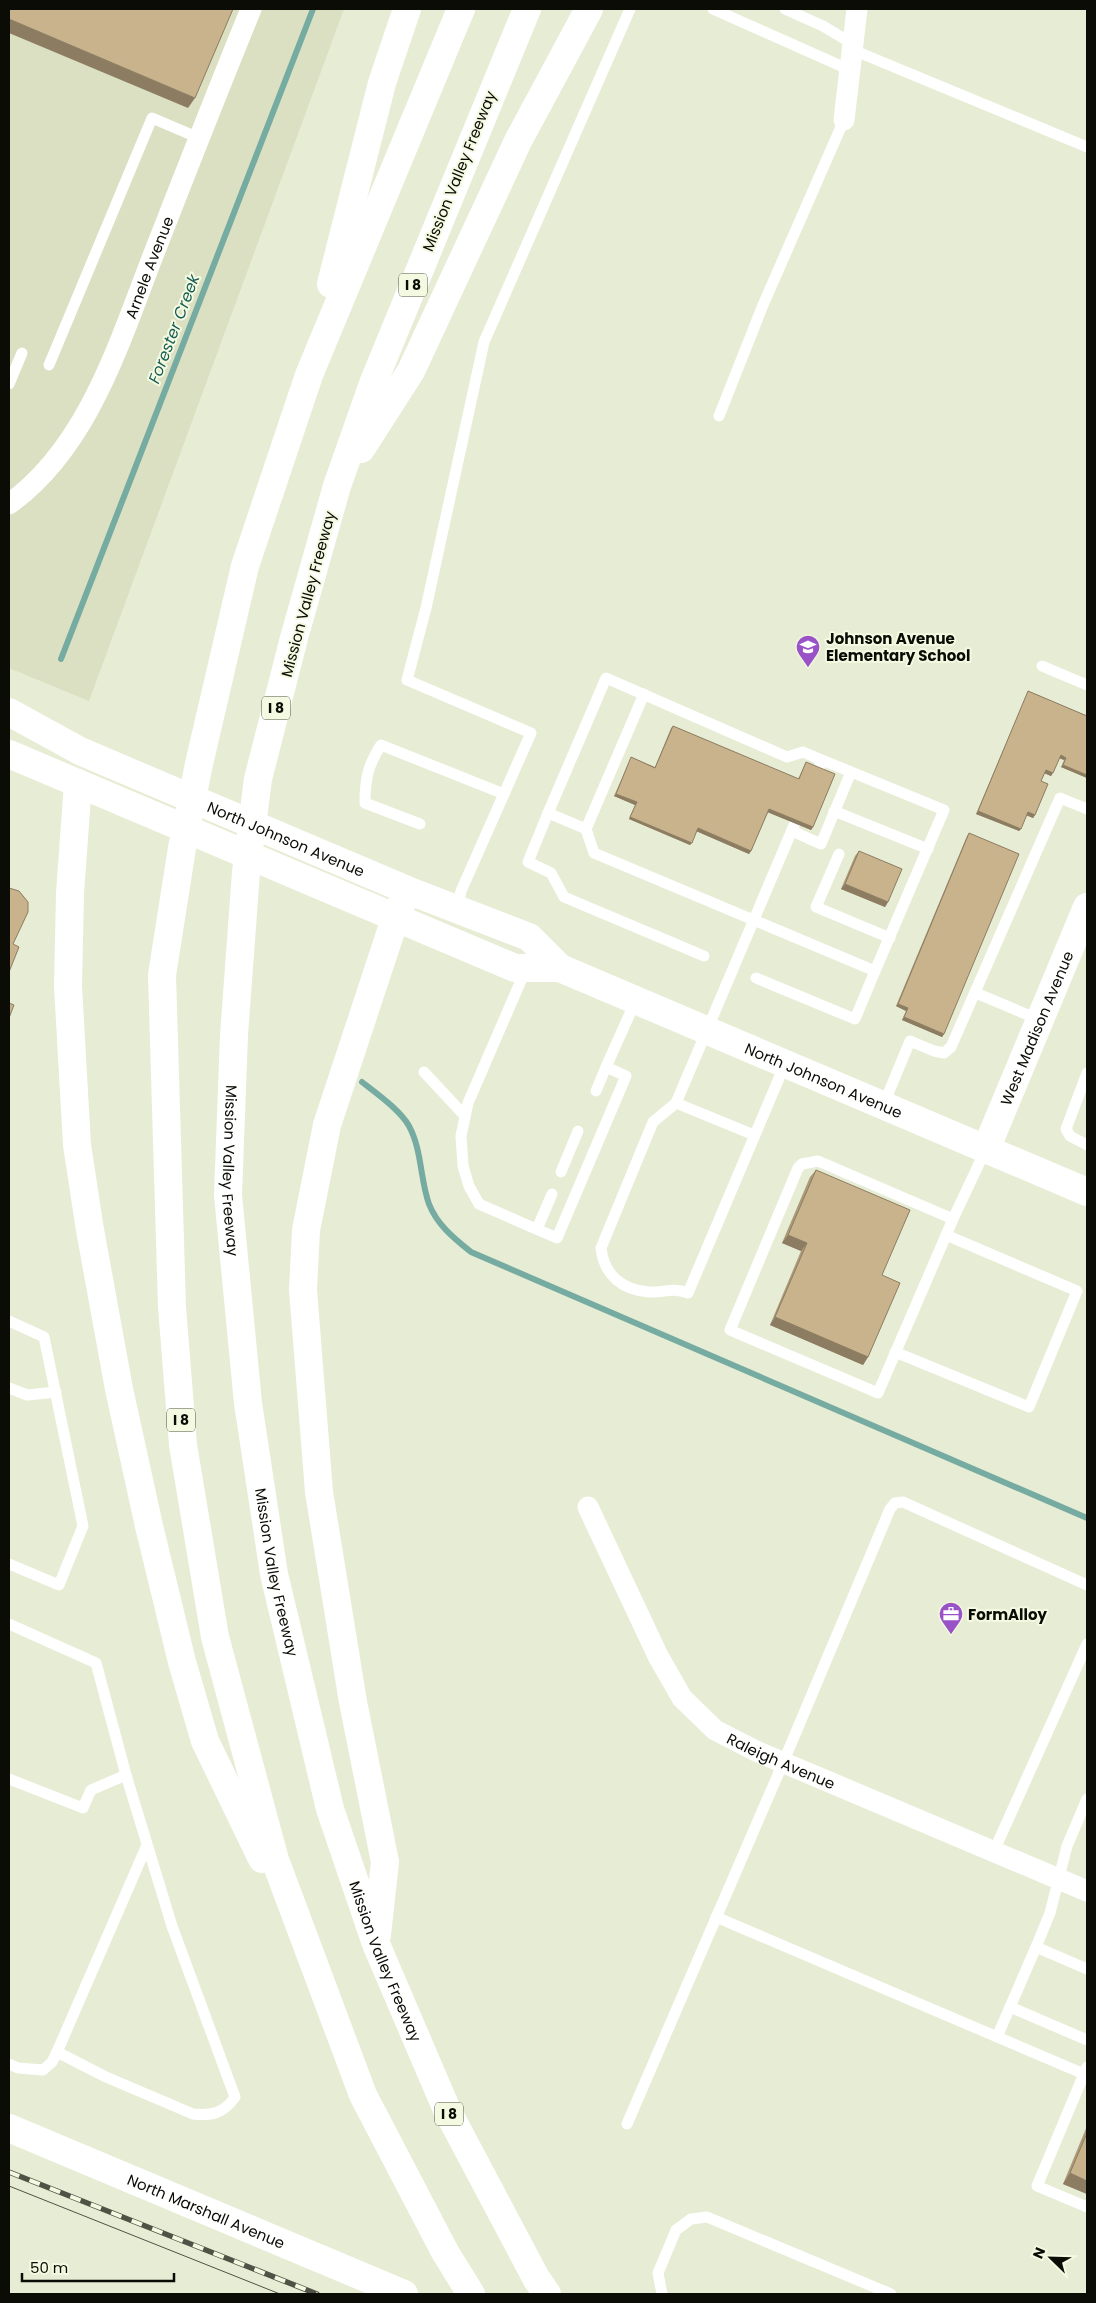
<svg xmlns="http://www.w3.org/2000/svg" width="1096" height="2303" viewBox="0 0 1096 2303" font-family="Poppins,sans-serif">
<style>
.built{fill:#dae0c1}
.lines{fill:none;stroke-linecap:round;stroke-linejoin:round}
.stream{stroke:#76aba2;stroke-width:6}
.lane{stroke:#fff;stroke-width:11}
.street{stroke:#fff;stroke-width:21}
.secondary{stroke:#fff;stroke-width:28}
.highway{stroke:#fff;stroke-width:28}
.tram{stroke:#505246;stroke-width:1}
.rail-casing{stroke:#505246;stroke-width:5.5}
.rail{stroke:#f4f9e1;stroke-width:4;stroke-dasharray:11;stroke-linecap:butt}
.wall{fill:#ac9a78}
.shaded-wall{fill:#8c7d62}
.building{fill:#c8b38c;stroke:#8c7d62}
.labels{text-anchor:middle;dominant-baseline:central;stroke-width:4;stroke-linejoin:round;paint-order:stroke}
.shield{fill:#f4f9e1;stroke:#515347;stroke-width:1}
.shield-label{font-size:14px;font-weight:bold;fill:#0b0c05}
.street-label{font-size:15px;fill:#0b0c05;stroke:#f4f9e1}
.poi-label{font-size:15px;font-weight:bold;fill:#0b0c05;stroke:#f4f9e1;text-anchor:start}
.water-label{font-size:16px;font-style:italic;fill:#165e55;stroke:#f4f9e1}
</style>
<rect width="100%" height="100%" fill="#e7ecd4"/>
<polygon class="built" points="9,9 344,9 89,701 9,668"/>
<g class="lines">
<g class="stream">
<polyline points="61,659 313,9"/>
<path d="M362,1082c14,11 38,28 47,44 13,24 11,53 20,78 8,21 26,35 42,48l616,266"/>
</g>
<g class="lane">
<polyline points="713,9 850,70"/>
<polyline points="785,9 823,26 853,44"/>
<polyline points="853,50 1087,147"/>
<polyline points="49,365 152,118 199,138"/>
<polyline points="9,384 22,353"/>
<polyline points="719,416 763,305 844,120"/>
<polyline points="1042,666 1087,685"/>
<polyline points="818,770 822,760 803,752 787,757 606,678 548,813 586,829 594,853 875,971 944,810 822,760"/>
<polyline points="834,811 928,849"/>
<polyline points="548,813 528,862 551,873 564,897 704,956"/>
<path d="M420,824l-55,-21c0,-24 3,-38 16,-58l123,49"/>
<polyline points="586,829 644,694"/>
<polyline points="792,831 821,844 851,772"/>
<polyline points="839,854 816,907 890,938"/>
<polyline points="457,909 461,891 531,733 407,680 426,608 484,342 630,9"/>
<polyline points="526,969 468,1103 461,1136 463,1166 469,1186 479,1204 557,1238 626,1076 606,1067 636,1000"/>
<polyline points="756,978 855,1019 875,971"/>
<polyline points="976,993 1040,1020"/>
<path d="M785,1064l-97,229c-16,-6 -24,0 -39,-1 -27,-2 -45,-17 -48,-44l52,-126 23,-19 119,-280"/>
<polyline points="424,1072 465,1116"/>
<polyline points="1087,1073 1066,1129 1070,1136 1087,1145"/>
<polyline points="596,1091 606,1067"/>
<polyline points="676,1103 754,1135"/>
<polyline points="883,1106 910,1041 934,1051 944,1053 951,1047 1060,798 1087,809"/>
<polyline points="561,1172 578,1131"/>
<polyline points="953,1219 818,1161 802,1164 798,1168 730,1330 878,1393 953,1219 986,1149"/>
<polyline points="537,1229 552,1194"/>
<polyline points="9,1321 44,1337 83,1526 59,1585 9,1564"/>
<polyline points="895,1352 1029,1407 1077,1291 946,1235"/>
<polyline points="9,1388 27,1395 56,1392"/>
<path d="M9,1624l87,39 30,112 46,151 63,171c-11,16 -23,19 -42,17l-87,-37 -49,-25 90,-207"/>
<polyline points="9,1779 83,1808 91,1790 126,1775"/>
<polyline points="1087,1799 1067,1846 1050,1913 1036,1947 1087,1969"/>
<polyline points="994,1851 1087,1644"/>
<polyline points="716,1917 1084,2074 1087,2067"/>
<polyline points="1010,2007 1087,2040"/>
<polyline points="997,2037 1036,1947"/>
<polyline points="9,2064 18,2068 43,2070 52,2062 57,2052"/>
<polyline points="1084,2074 1037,2186 1087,2207"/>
<polyline points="627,2124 783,1763 890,1509 895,1503 903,1502 1087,1585"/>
<polyline points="662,2294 658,2273 676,2230 691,2219 707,2217 891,2294"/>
</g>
<g class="street">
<polyline points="844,120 857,9"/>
<path id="s1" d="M9,504c84,-60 114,-175 151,-266 30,-77 60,-153 91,-229"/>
<path id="s2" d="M588,1507l70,149 24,42 33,32 41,21 331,140"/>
</g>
<g class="secondary">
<path id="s3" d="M9,712l71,39 327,139 122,47 31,31"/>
<path id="s4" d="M9,754l506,214h45l527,224"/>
<path id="s5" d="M986,1149l101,-242"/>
<path id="s6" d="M9,2128l395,166"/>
</g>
<g class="highway">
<polyline points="461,9 309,375 245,566 199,764 182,848 162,975 172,1307 183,1445 215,1637 275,1860 363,2095 445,2252 471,2294"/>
<path id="s7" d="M527,9l-153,372 -37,105 -43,152 -36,141 -12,93 -12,163 -6,160 20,208 26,171 56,235 46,135 71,166 89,168 11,16"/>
<polyline points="331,284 382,83 407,9"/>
<polyline points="361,449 411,371 518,141 589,9"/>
<polyline points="78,783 70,893 68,986 77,1145 90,1230 119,1389 149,1526 182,1662 205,1741 262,1859"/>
<polyline points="377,1935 385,1862 353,1702 319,1492 303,1290 306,1230 327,1125 391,931 407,890"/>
</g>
<polyline class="tram" points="9,2186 280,2294"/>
<defs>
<polyline id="rail" points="9,2172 317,2294"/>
</defs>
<use href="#rail" class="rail-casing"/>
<use href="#rail" class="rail"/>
</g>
<g class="wall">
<polygon points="1028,691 1087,716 1087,778 1061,767 1064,760 1059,758 1051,776 1044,773 1041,781 1035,815 1033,818 1026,815 1019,831 976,814 1027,694"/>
<polygon points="673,726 798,779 806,762 813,827 811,830 768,812 751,851 749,854 696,831 690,845 629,819 635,805 614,796 630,760 631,757 655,767 671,728"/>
<polygon points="969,833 944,1034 942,1037 902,1020 906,1011 896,1006 967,836"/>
<polygon points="859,851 888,902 885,907 841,889 855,856"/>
<polygon points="816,1170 882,1275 868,1357 863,1365 770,1325 801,1251 782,1243 810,1177"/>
<polygon points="1087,2126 1087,2194 1063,2184"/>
</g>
<g class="shaded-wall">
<polygon points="9,19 195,98 188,108 9,33"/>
<polygon points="1061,755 1066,758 1064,760 1059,758"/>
<polygon points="1063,765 1087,775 1087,778 1061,767"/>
<polygon points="1046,770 1053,773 1051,776 1044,773"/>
<polygon points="616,794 637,802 635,805 614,796"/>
<polygon points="769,809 813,827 811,830 767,812"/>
<polygon points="978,811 1021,829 1019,831 976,814"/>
<polygon points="1028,812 1035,815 1033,818 1026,815"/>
<polygon points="630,817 692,843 690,845 629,819"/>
<polygon points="698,828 751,851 749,854 696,831"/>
<polygon points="845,884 888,902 885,907 841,889"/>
<polygon points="898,1004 908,1008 906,1011 896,1006"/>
<polygon points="904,1017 944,1034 942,1037 902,1020"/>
<polygon points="788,1235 807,1243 801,1251 782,1243"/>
<polygon points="775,1317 868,1357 863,1365 770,1325"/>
<polygon points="1070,2173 1087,2181 1087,2194 1063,2184"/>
</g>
<g class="building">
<polygon points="9,9 233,9 195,98 9,19"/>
<polygon points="1028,691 1087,716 1087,775 1063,765 1066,758 1061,755 1053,773 1046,770 1041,781 1048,784 1035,815 1028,812 1021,829 978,811"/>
<polygon points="673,726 799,779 806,762 835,774 813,827 769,809 751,851 698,828 692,843 630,817 637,802 616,794 631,757 655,768"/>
<polygon points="969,833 1019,854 944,1034 904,1017 908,1008 898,1004"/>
<polygon points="859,851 902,869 888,902 845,884"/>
<polygon points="9,888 19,891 28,902 28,912 13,944 19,947 9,972"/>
<polygon points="9,1003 14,1005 9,1018"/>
<polygon points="816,1170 910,1210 882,1275 900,1283 868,1357 775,1317 807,1243 788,1235"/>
<polygon points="1087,2133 1087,2181 1070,2173"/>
</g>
<defs>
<symbol id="school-pin" viewBox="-11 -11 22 30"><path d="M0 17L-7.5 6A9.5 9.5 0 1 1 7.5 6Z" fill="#9a53c7" stroke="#f4f9e1"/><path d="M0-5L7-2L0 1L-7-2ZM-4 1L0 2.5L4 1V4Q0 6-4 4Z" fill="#fff"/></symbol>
<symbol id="office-pin" viewBox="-11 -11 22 30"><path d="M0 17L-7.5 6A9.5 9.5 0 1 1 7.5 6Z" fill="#9a53c7" stroke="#f4f9e1"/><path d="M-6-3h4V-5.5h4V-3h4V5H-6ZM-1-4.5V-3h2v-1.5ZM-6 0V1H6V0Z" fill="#fff"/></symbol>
</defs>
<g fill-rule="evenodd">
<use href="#school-pin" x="794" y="633" width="28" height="38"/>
<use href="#office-pin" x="937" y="1600" width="28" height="38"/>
</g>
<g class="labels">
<g class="shield">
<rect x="399" y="273.5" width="28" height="23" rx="4"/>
<rect x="262" y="696.5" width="28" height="23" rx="4"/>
<rect x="167" y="1408.5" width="28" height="23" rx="4"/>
<rect x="435" y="2102.5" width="28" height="23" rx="4"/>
</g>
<g class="shield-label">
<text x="413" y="285">I 8</text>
<text x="276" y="708">I 8</text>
<text x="181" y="1420">I 8</text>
<text x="449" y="2114">I 8</text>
</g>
<g class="street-label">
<text transform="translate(459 171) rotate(-68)">Mission Valley Freeway</text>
<text stroke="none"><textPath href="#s1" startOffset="279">Arnele Avenue</textPath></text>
<text transform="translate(308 594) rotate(-75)">Mission Valley Freeway</text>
<text stroke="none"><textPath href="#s3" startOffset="305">North Johnson Avenue</textPath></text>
<text stroke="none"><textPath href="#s5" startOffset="131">West Madison Avenue</textPath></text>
<text stroke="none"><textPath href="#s4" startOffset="881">North Johnson Avenue</textPath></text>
<text stroke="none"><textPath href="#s7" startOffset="1210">Mission Valley Freeway</textPath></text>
<text stroke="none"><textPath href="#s7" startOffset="1615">Mission Valley Freeway</textPath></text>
<text stroke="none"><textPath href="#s2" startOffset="332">Raleigh Avenue</textPath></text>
<text stroke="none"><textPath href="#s7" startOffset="2020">Mission Valley Freeway</textPath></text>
<text stroke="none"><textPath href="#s6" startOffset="214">North Marshall Avenue</textPath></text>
</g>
<g class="poi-label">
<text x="826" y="638">Johnson Avenue<tspan x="826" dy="17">Elementary School</tspan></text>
<text x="968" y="1614">FormAlloy</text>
</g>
<g class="water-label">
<text transform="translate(174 329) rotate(-69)">Forester Creek</text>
</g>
</g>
<rect width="1096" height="2303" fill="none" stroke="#0b0c05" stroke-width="20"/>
<g transform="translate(1051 2258) rotate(293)" stroke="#f4f9e1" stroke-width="4" paint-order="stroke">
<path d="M0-4L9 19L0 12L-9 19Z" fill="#0b0c05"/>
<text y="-8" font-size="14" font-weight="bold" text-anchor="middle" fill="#0b0c05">N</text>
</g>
<path d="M22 2273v8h152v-8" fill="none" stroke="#0b0c05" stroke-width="2.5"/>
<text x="30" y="2273" font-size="15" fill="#0b0c05" stroke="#f4f9e1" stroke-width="4" paint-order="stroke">50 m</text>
</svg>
